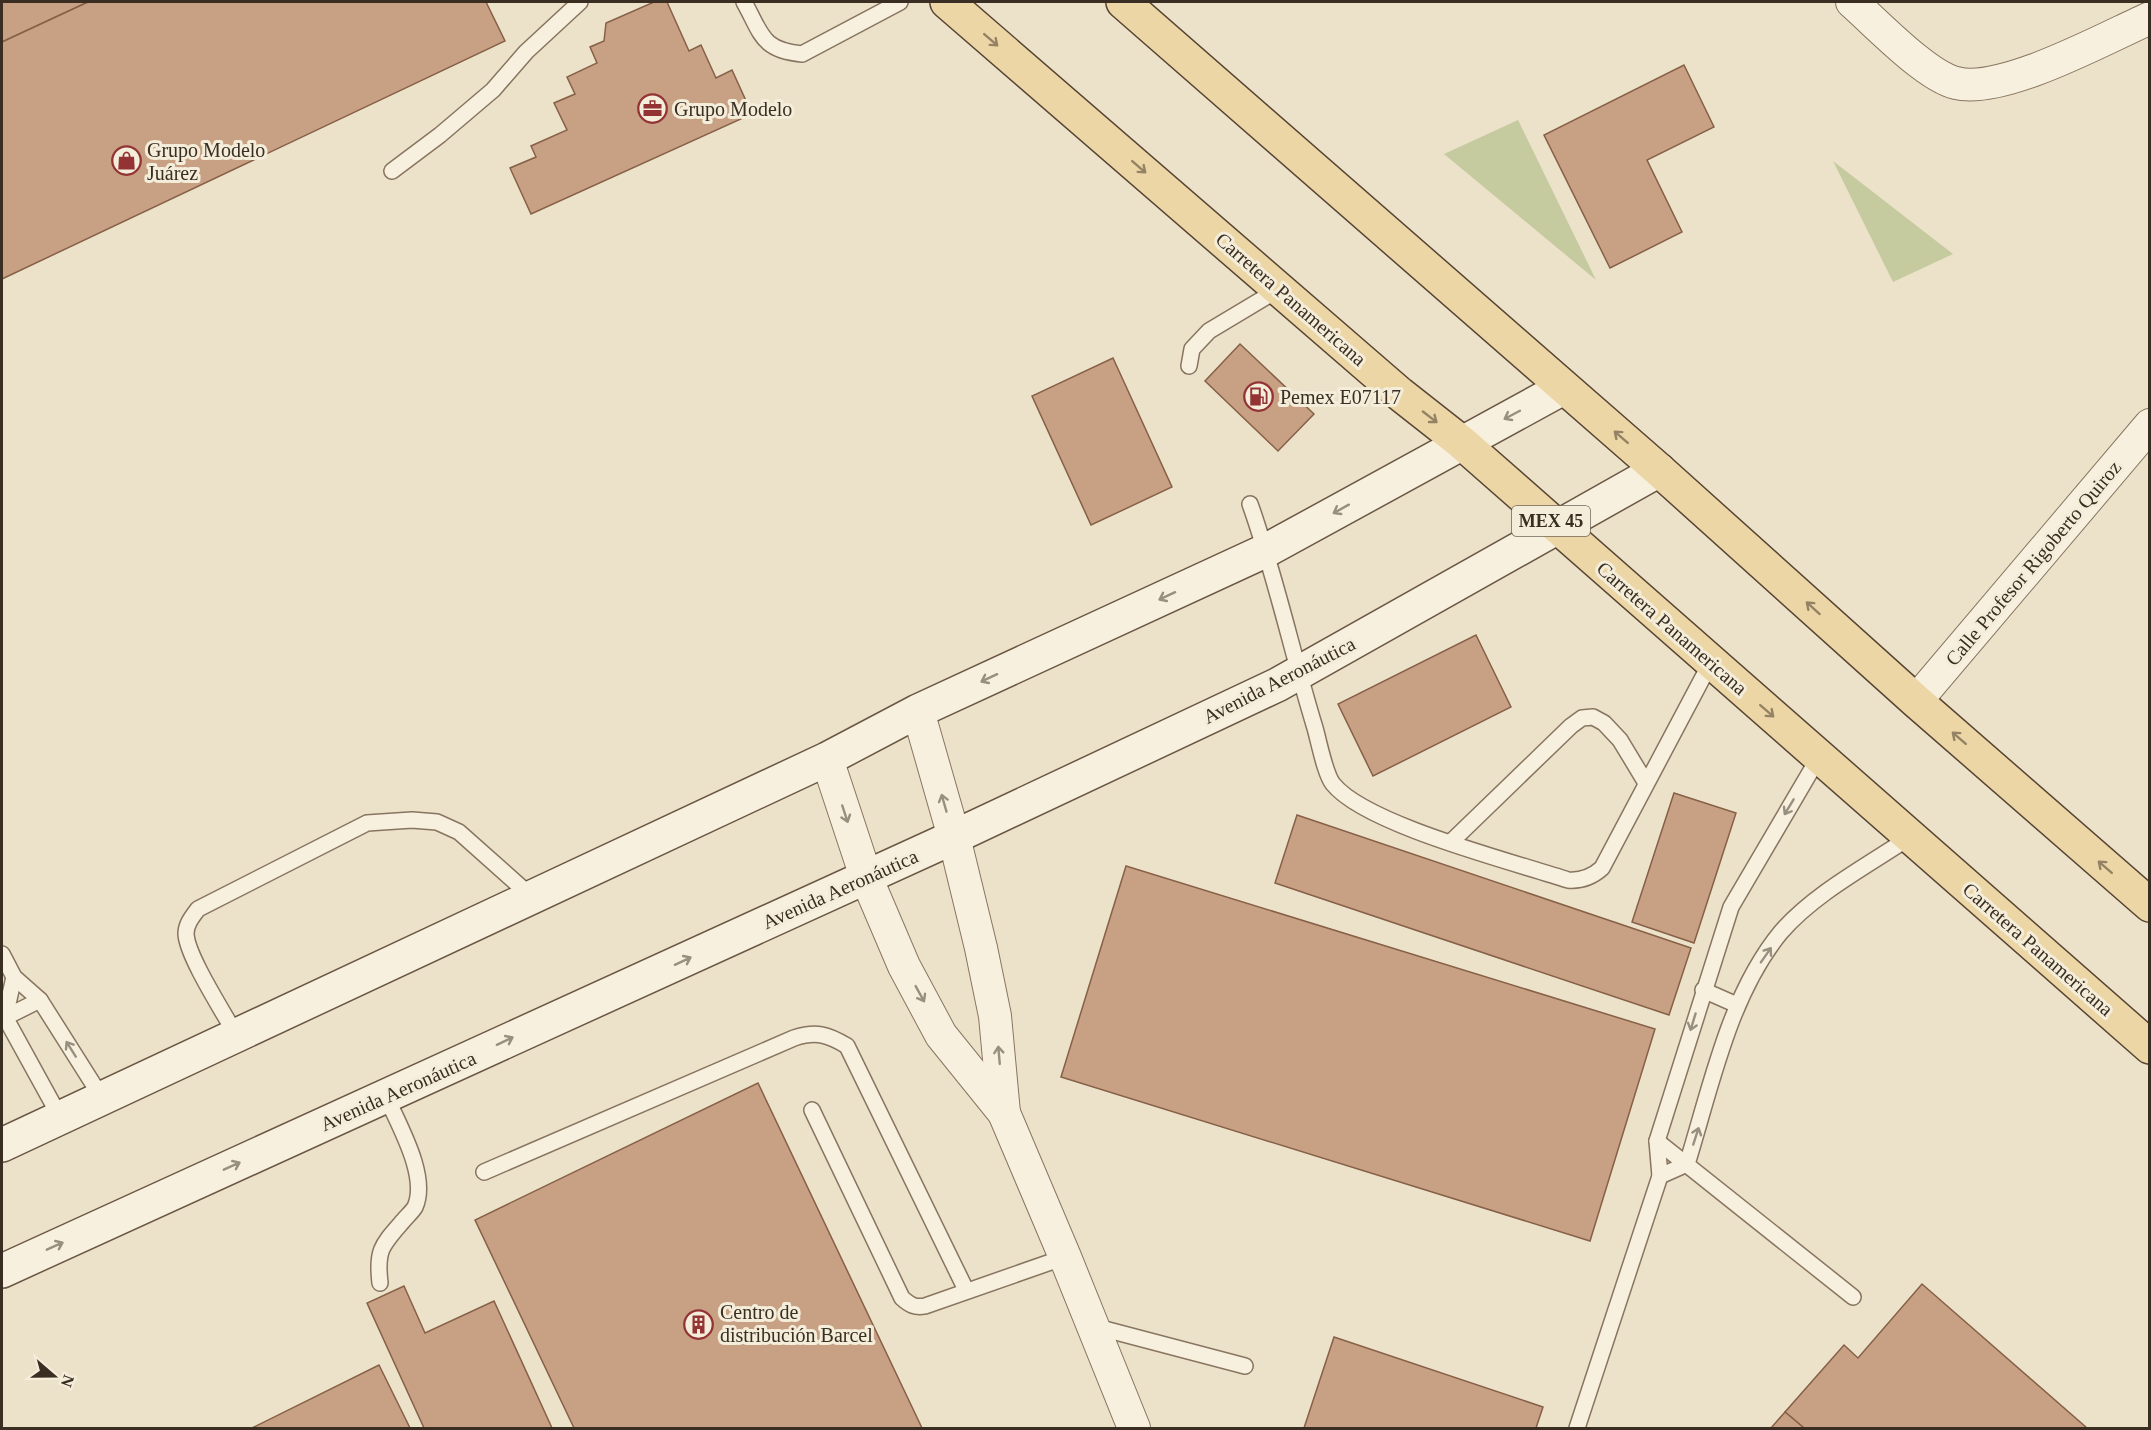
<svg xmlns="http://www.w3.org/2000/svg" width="2151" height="1430" viewBox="0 0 2151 1430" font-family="Georgia,serif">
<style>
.green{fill:#c5ca9f}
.building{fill:#c8a083;stroke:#866047;stroke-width:1.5}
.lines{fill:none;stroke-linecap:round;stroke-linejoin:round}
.service-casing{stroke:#887560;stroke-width:18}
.minor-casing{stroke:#887560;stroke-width:34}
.secondary-casing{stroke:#6a5743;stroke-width:36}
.primary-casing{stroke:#574433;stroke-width:36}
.service{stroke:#f7f0de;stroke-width:15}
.minor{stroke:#f7f0de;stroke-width:32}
.secondary{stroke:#f7f0de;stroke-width:33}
.primary{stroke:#ecd6a6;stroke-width:33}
.oneway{stroke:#938264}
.oneway2{stroke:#988f80}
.labels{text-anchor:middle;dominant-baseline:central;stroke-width:6;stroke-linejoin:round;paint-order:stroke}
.shield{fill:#f4edda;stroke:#726759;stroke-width:1.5}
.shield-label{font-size:18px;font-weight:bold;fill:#3a2e22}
.poi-label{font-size:20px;fill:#3a2e22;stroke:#f4edda;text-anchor:start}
.street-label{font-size:20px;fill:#3a2e22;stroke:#f4edda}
</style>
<rect width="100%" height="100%" fill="#ece2ca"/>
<g class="green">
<polygon points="1518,120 1596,280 1444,154"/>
<polygon points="1833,161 1953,254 1893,282"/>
</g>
<g class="building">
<polygon points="2,2 88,2 2,42"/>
<polygon points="88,2 486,2 505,41 2,279 2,42"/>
<polygon points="654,2 667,2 689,51 701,45 716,78 732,70 752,114 531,214 510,168 536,157 531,146 567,130 554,103 575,94 567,77 597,63 590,47 604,41 606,23"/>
<polygon points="1684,65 1714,127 1647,160 1682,232 1610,268 1544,135"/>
<polygon points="1240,344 1314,414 1278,451 1205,381"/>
<polygon points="1113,358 1172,487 1091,525 1032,396"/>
<polygon points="1476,635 1511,707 1373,776 1338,704"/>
<polygon points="1674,793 1736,813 1694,943 1632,922"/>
<polygon points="1297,815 1691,948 1669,1015 1275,883"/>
<polygon points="1126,866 1655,1029 1590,1241 1061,1077"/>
<polygon points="758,1083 922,1428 574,1428 475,1220"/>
<polygon points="1922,1284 2087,1428 1804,1428 1785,1412 1844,1345 1858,1358"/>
<polygon points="404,1286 425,1333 494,1301 552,1428 424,1428 367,1303"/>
<polygon points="1334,1337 1543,1407 1536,1428 1304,1428"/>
<polygon points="379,1365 410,1428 252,1428"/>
<polygon points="1785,1412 1804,1428 1771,1428"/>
</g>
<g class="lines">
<defs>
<g id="service">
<path d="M744,2c18,32 17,48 58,52l98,-52"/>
<polyline points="392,171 440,135 493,90 526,52 580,2"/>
<polyline points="1189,366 1192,349 1209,331 1279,289"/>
<path d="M1250,504c26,73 42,149 65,224 4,14 10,46 18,56 33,41 181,78 235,96 13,1 24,-3 34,-12l109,-206"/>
<polyline points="1451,842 1571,726 1582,718 1593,717 1604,723 1620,740 1646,783"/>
<polyline points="2,954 14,977 40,1000 102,1098"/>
<polyline points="14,977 5,1017 60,1117"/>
<polyline points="1703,990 1737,1005"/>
<polyline points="2,1019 40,1000"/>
<path d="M236,1035c-12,-22 -49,-79 -50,-101 0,-10 6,-17 12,-25l169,-86 45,-3 25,2 22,10 73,65"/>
<path d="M812,1110l90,188c8,7 13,10 23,8l140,-49"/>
<polyline points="1657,1141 1853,1297"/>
<path d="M484,1172l310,-134c22,-7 33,-4 53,8l119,244"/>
<path d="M1660,1176l27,-12c24,-77 42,-169 94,-232 34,-39 86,-66 129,-95"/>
<path d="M380,1283c-4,-33 2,-38 23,-62 3,-4 9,-9 12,-14 14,-31 -17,-83 -29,-111"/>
<polyline points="1093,1326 1245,1366"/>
<polyline points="1577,1428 1660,1176 1657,1141 1731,907 1819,757"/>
</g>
<g id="minor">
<path d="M1852,2c24,21 74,74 104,81 46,12 149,-45 194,-65"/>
<polyline points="1916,701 2150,425"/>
<polyline points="918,711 954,837 981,948 995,1016 1004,1113"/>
<polyline points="827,759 866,877 904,966 941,1035 1004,1113 1065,1257 1134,1428"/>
</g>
<g id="secondary">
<polyline points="2,1145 827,759 918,711 1267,550 1563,388"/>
<polyline points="2,1271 954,837 1277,685 1659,470"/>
</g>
<g id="primary">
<polyline points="947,2 1400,394 1461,442 2150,1047"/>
<polyline points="1123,2 1659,470 1916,701 2150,905"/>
</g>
</defs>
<use href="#service" class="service-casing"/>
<use href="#minor" class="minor-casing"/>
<use href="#secondary" class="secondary-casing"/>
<use href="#primary" class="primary-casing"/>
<use href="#service" class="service"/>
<use href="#minor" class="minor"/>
<use href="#secondary" class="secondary"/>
<use href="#primary" class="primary"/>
</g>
<defs><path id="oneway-shaft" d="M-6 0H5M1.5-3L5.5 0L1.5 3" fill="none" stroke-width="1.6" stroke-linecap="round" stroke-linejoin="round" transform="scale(1.5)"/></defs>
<g class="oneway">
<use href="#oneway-shaft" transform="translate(991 40) rotate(41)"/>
<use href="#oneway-shaft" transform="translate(1139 167) rotate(41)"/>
<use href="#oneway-shaft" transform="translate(1430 417) rotate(38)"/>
<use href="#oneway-shaft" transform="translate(1621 437) rotate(-139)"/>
<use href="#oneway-shaft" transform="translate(1813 608) rotate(-138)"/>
<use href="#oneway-shaft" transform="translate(1767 711) rotate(41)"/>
<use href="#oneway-shaft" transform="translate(1959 738) rotate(-139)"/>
<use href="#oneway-shaft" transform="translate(2105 867) rotate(-139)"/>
</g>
<g class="oneway2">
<use href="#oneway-shaft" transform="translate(1512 415) rotate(152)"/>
<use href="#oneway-shaft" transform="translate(1341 509) rotate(151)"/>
<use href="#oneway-shaft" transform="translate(1167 596) rotate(155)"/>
<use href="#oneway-shaft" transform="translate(989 678) rotate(155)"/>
<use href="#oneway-shaft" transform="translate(944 803) rotate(-106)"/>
<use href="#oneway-shaft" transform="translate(1789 807) rotate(121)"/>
<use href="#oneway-shaft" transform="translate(845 814) rotate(72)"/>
<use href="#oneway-shaft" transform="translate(1766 955) rotate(-55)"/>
<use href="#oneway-shaft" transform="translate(683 961) rotate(-25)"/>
<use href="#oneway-shaft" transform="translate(920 994) rotate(61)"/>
<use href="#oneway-shaft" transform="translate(1693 1022) rotate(107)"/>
<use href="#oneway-shaft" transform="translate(505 1041) rotate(-25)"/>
<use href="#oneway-shaft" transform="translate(71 1049) rotate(-122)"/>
<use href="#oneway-shaft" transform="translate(999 1055) rotate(-95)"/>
<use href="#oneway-shaft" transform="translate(1696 1136) rotate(-72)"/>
<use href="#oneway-shaft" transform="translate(232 1166) rotate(-24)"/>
<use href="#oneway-shaft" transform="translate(55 1246) rotate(-24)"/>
</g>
<defs>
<symbol id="office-ring" viewBox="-11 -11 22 22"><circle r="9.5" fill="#f4edda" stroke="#933334" stroke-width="1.5"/><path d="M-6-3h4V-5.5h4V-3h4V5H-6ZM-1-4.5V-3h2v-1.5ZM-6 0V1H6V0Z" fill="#933334"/></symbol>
<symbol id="shop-ring" viewBox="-11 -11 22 22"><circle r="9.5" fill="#f4edda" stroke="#933334" stroke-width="1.5"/><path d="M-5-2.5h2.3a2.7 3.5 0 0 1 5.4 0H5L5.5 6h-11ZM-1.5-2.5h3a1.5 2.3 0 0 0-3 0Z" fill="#933334"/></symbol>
<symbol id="fuel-ring" viewBox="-11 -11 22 22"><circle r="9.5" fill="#f4edda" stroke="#933334" stroke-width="1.5"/><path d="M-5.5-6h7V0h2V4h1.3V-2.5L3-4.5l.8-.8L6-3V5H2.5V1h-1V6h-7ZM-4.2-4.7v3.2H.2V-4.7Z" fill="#933334"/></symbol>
<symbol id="building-ring" viewBox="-11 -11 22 22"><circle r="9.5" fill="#f4edda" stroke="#933334" stroke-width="1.5"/><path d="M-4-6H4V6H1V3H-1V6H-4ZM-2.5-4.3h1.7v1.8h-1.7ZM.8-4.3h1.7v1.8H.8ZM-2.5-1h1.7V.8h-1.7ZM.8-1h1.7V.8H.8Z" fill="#933334"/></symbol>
</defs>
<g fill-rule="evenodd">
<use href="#office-ring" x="636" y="92" width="33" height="33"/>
<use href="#shop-ring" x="110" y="144" width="33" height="33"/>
<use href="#fuel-ring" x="1242" y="380" width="33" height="33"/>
<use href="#building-ring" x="682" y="1308" width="33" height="33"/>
</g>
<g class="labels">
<rect class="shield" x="1512" y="506" width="78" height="30" rx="4.5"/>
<g class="shield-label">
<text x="1551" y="521">MEX 45</text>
</g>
<g class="poi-label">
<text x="674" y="109">Grupo Modelo</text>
<text x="147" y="150">Grupo Modelo<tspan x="147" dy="23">Juárez</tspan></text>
<text x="1280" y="397">Pemex E07117</text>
<text x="720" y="1312">Centro de<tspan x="720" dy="23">distribución Barcel</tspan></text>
</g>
<g class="street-label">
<text transform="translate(1291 299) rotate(41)">Carretera Panamericana</text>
<text transform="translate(2033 563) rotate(-50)">Calle Profesor Rigoberto Quiroz</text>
<text transform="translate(1672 628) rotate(41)">Carretera Panamericana</text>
<text transform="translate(1279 680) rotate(-27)">Avenida Aeronáutica</text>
<text transform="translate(840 889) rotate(-24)">Avenida Aeronáutica</text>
<text transform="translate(2038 949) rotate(41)">Carretera Panamericana</text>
<text transform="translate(398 1091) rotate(-24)">Avenida Aeronáutica</text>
</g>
</g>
<rect width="2151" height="1430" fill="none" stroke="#3a2e22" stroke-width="6"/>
<g transform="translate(54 1376) rotate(110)" stroke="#f4edda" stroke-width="4.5" paint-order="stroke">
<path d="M0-4.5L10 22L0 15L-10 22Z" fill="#3a2e22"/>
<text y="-9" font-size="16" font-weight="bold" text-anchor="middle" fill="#3a2e22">N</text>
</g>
</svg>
